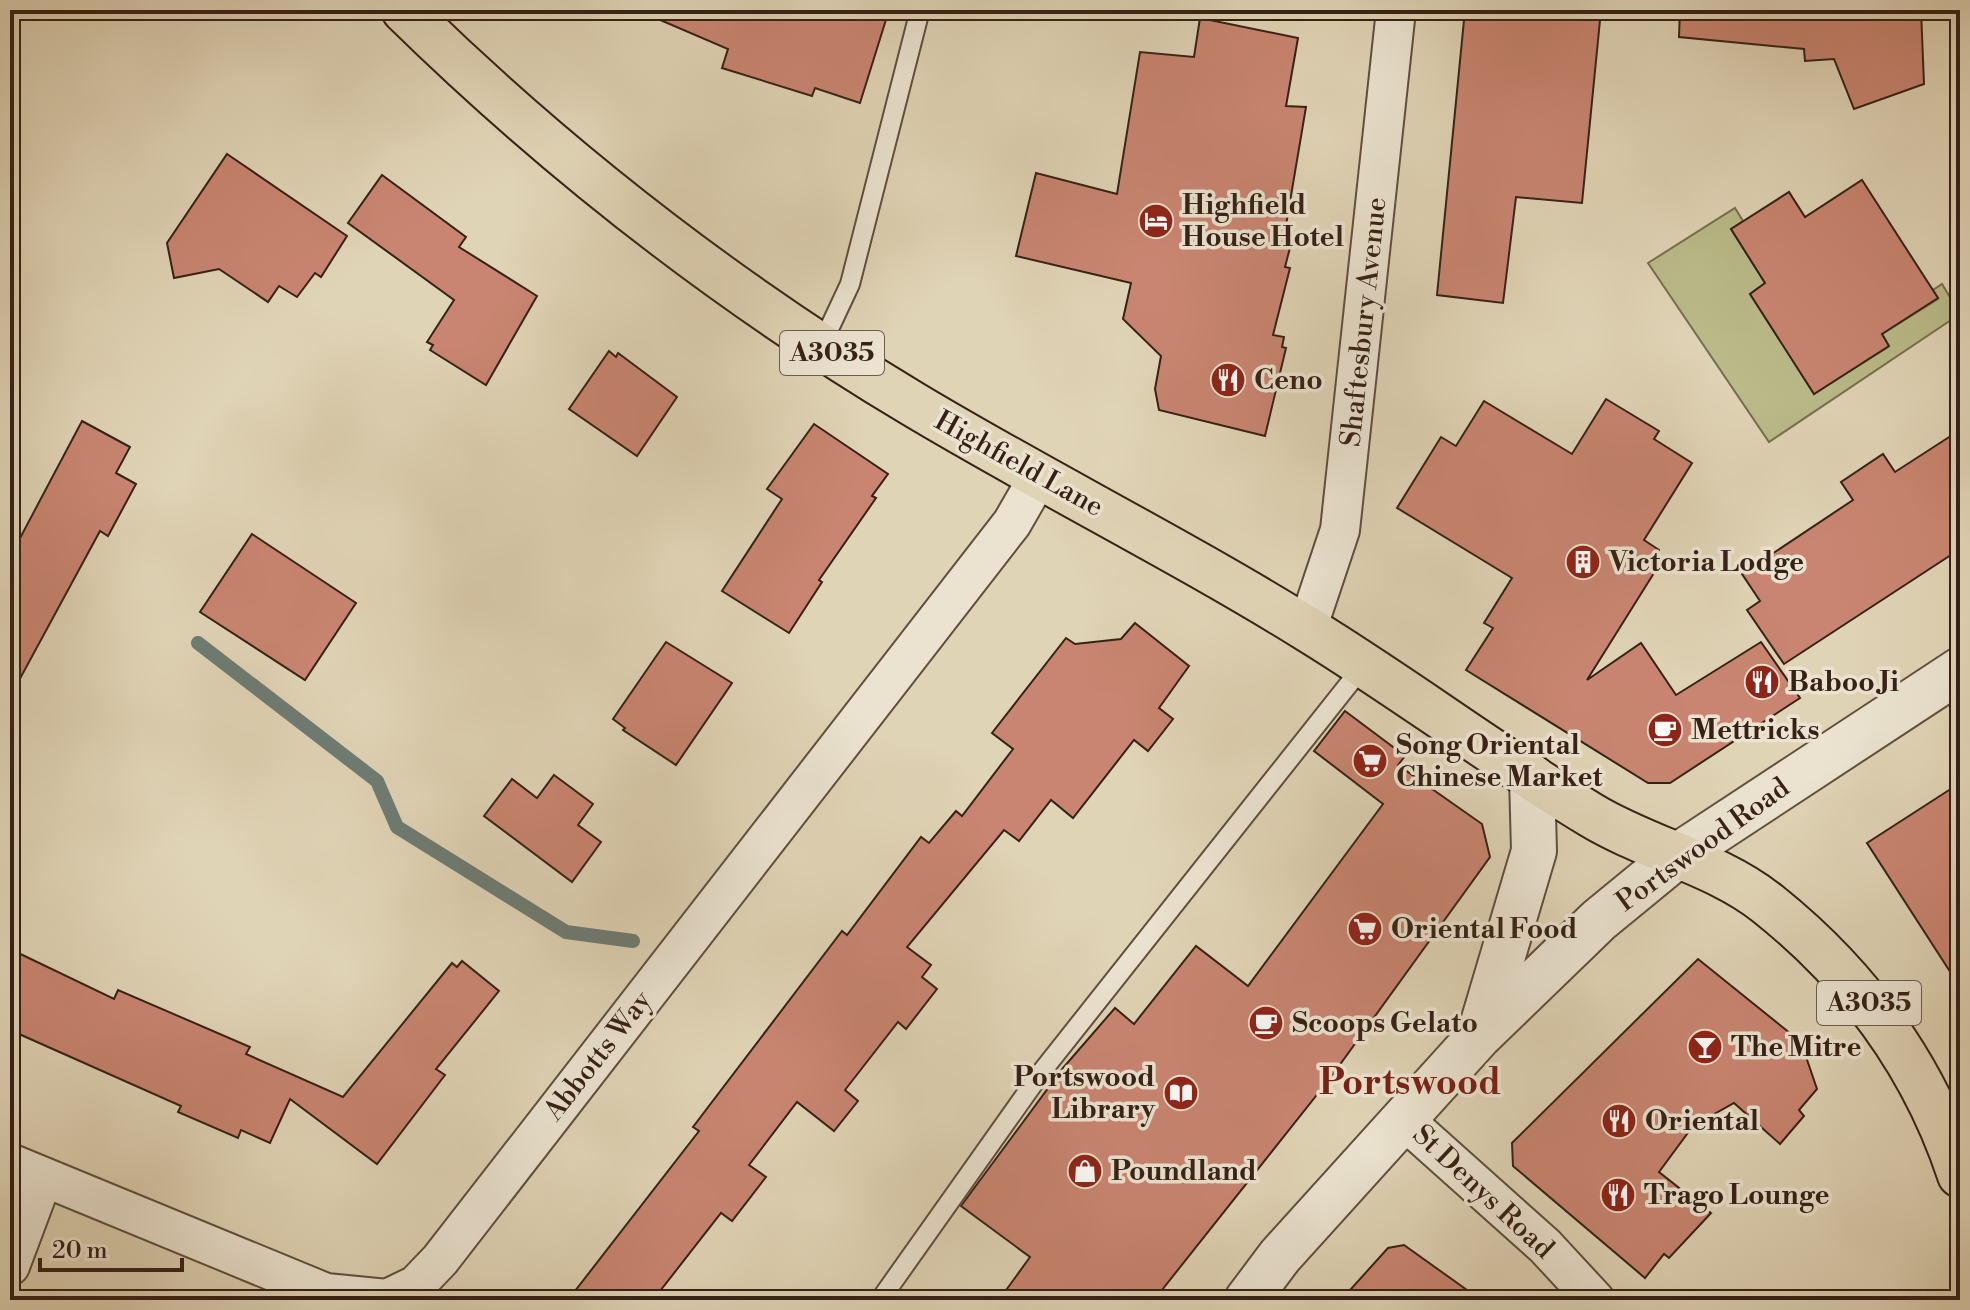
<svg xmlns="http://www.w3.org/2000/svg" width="1970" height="1310" viewBox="0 0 1970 1310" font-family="'Libre Bodoni',serif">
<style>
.green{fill:#babb89;stroke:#786e50;stroke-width:2}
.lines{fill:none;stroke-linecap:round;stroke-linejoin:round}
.stream{stroke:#6e7c74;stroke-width:14}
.building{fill:#c98571;stroke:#362116;stroke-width:2}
.service-casing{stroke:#604e3e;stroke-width:22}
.minor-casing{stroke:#604e3e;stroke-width:42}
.tertiary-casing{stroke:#604e3e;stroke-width:48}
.primary-casing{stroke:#362116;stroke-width:48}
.service{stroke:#ebe3d0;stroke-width:18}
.minor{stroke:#ebe3d0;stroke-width:38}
.tertiary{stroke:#ebe3d0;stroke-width:44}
.primary{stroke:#e0d4b6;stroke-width:44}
.labels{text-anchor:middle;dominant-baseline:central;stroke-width:7;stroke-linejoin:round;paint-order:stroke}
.shield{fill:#ebe3d0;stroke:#6c5b4e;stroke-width:2}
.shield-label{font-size:26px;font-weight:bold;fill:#362116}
.poi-label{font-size:28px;font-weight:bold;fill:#362116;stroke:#ebe3d0;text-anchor:start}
.street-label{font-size:28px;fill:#362116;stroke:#ebe3d0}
.district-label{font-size:36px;font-weight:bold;fill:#7a1f14;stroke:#ebe3d0}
</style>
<rect width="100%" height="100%" fill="#e0d4b6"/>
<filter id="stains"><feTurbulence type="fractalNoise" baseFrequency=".0025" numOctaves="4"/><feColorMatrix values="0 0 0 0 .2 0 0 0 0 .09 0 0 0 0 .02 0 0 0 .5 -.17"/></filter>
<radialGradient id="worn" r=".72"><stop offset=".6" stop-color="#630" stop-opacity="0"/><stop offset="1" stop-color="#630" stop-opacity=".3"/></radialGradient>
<polygon class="green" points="1735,208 1743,221 1731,229 1765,283 1750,294 1814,393 1888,347 1882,334 1938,299 1933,290 1942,284 1960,314 1769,442 1648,263"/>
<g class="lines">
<polyline class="stream" points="198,643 377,781 397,827 566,932 633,941"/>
</g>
<g class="building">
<polygon points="637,10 889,10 860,103 815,88 812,96 722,68 728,49"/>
<polygon points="1465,10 1601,10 1582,203 1516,197 1503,303 1437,295"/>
<polygon points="1680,10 1921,10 1924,84 1854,109 1834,59 1805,61 1804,49 1679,37"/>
<polygon points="1200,18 1298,38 1286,106 1306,107 1284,237 1292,240 1285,267 1290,268 1273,335 1284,337 1282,347 1286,348 1265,436 1159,410 1155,389 1161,356 1123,319 1131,283 1016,256 1036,173 1117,194 1140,52 1194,57"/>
<polygon points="227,154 347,236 321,277 315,273 297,297 279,286 268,302 219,269 174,278 167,243"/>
<polygon points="382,175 466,237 459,247 537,296 486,385 430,350 433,345 427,342 454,300 348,223"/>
<polygon points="1862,180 1938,298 1882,334 1889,346 1814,394 1750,294 1765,283 1731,229 1789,192 1805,217"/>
<polygon points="609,351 616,357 618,353 677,397 637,456 569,409"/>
<polygon points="1606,399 1659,431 1654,439 1692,463 1644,540 1659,550 1659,565 1587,680 1641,643 1676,695 1761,642 1800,698 1670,783 1648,783 1466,670 1493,628 1484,623 1512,578 1397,508 1441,437 1456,446 1484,401 1572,454"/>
<polygon points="82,421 130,447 116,473 136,484 108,536 100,531 10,697 10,557"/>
<polygon points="814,424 888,474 872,496 876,498 819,580 822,582 789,633 722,591 782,499 767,489"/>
<polygon points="1960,430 1960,538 1952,543 1957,551 1784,664 1747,610 1760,601 1742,574 1853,500 1841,482 1883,454 1895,472"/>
<polygon points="252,534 356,603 305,680 200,612"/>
<polygon points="1135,623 1189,666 1159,708 1173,719 1148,751 1134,740 1073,818 1051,800 1019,841 1004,830 907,947 931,965 922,977 937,989 906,1029 898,1022 845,1090 858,1101 834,1131 797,1102 749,1165 766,1177 732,1221 721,1213 653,1300 568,1300 699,1131 693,1127 842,931 847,935 921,837 929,843 956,811 962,816 1013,749 992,733 1066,638 1075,644 1121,639"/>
<polygon points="666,642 732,683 676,765 623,730 625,728 613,719"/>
<polygon points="1345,711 1405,756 1398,765 1482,824 1490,857 1331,1077 1154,1300 999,1300 1030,1257 961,1206 1063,1068 1115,1008 1134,1024 1196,946 1248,986 1383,804 1314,751"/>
<polygon points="554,775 593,804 578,825 601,842 572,882 484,816 512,779 537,798"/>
<polygon points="1960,783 1960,987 1867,843"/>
<polygon points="10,949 114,999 118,990 250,1047 246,1054 343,1097 452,963 457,967 462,961 499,991 436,1069 445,1075 377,1164 290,1099 270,1143 241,1130 238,1138 178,1112 181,1106 10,1030"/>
<polygon points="1698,959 1801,1042 1817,1089 1799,1110 1804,1116 1780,1144 1734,1103 1693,1126 1659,1172 1711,1213 1669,1258 1664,1254 1645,1278 1513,1166 1512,1143"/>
<polygon points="1404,1245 1481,1300 1341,1300 1388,1248"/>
</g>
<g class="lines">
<defs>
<g id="service">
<polyline points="821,346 850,284 920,10"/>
<polyline points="880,1300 1043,1070 1364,665"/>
</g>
<g id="minor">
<polyline points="1307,629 1340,530 1396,10"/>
<polyline points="1403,1119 1545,1246 1595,1300"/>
<polyline points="10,1163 326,1293 387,1299 416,1285 440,1260 1012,523 1039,476"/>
<polyline points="10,1266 43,1178"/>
</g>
<g id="tertiary">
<polyline points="1480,1033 1534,851 1532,777"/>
<polyline points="1247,1300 1280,1256 1479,1036 1599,920 1677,856 1960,670"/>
</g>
<path id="primary" d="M404,10c154,151 324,283 509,394 130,78 267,146 396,226 96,59 186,127 282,185 56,34 126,48 177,89 90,72 156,162 192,271"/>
</defs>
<use href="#service" class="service-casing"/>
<use href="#minor" class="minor-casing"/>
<use href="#tertiary" class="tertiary-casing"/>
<use href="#primary" class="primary-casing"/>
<use href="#service" class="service"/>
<use href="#minor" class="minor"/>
<use href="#tertiary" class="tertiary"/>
<use href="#primary" class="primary"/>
</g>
<defs>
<symbol id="hotel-disc" viewBox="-11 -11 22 22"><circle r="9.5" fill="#8f2418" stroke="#ebe3d0"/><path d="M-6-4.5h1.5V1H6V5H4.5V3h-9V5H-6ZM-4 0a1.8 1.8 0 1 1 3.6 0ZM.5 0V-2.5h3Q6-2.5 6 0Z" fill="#fff"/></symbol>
<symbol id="restaurant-disc" viewBox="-11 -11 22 22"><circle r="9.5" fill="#8f2418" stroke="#ebe3d0"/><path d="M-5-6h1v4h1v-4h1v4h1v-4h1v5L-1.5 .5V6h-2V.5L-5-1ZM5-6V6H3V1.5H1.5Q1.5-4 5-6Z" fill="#fff"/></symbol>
<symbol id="building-disc" viewBox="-11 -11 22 22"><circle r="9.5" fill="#8f2418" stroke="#ebe3d0"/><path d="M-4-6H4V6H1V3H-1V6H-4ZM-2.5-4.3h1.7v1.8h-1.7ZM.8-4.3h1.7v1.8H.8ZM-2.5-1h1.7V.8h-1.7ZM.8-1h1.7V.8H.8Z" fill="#fff"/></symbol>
<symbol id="cafe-disc" viewBox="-11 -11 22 22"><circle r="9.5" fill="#8f2418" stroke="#ebe3d0"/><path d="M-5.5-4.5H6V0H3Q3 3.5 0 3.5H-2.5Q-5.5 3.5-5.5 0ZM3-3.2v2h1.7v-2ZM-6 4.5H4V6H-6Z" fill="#fff"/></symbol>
<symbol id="supermarket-disc" viewBox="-11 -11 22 22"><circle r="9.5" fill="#8f2418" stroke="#ebe3d0"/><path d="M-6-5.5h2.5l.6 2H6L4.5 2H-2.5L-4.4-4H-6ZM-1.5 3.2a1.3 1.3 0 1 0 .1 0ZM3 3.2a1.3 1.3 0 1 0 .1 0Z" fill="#fff"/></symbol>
<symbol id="bar-disc" viewBox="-11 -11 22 22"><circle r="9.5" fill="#8f2418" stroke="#ebe3d0"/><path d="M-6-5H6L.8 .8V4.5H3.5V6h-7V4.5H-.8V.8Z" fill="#fff"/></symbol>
<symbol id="library-disc" viewBox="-11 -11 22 22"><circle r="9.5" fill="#8f2418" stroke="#ebe3d0"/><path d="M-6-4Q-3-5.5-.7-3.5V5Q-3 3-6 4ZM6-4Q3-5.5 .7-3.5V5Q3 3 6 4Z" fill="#fff"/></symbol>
<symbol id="shop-disc" viewBox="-11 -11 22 22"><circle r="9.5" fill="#8f2418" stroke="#ebe3d0"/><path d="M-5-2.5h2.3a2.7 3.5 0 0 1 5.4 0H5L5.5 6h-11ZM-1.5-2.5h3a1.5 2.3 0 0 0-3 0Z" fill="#fff"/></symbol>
</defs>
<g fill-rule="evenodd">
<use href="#hotel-disc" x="1136" y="201" width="40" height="40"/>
<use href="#restaurant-disc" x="1208" y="360" width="40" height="40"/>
<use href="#building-disc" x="1563" y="542" width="40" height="40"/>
<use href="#restaurant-disc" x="1742" y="662" width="40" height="40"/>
<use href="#cafe-disc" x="1645" y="710" width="40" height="40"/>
<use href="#supermarket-disc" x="1350" y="741" width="40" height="40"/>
<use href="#supermarket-disc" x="1345" y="909" width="40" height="40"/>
<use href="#cafe-disc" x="1246" y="1003" width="40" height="40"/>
<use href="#bar-disc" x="1685" y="1027" width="40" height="40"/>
<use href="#library-disc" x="1161" y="1073" width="40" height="40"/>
<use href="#restaurant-disc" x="1599" y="1101" width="40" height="40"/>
<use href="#shop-disc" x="1065" y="1151" width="40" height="40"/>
<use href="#restaurant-disc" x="1598" y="1175" width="40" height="40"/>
</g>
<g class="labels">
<g class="shield">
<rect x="780" y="331" width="104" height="44" rx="6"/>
<rect x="1817" y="981" width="104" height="44" rx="6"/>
</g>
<g class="shield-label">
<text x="832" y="353">A3035</text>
<text x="1869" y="1003">A3035</text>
</g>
<g class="poi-label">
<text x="1182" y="205">Highfield<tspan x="1182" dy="32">House Hotel</tspan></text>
<text x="1254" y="380">Ceno</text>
<text x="1609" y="562">Victoria Lodge</text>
<text x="1788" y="682">Baboo Ji</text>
<text x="1691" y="730">Mettricks</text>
<text x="1396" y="745">Song Oriental<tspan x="1396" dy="32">Chinese Market</tspan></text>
<text x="1391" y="929">Oriental Food</text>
<text x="1292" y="1023">Scoops Gelato</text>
<text x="1731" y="1047">The Mitre</text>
<text x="1155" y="1077" text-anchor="end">Portswood<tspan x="1155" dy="32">Library</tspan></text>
<text x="1645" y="1121">Oriental</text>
<text x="1111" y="1171">Poundland</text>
<text x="1644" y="1195">Trago Lounge</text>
</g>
<g class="street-label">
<text transform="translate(1364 322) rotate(-84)">Shaftesbury Avenue</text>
<text transform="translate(1019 464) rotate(29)">Highfield Lane</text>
<text transform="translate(1703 845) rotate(-36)">Portswood Road</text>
<text transform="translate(598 1056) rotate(-52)">Abbotts Way</text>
<text transform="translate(1483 1192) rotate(43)">St Denys Road</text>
</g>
<g class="district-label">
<text x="1410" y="1083">Portswood</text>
</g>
</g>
<rect width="1970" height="1310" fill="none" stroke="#e0d4b6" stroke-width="40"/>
<rect x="12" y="12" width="1946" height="1286" fill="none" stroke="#362116" stroke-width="4"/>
<rect x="20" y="20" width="1930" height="1270" fill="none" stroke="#362116" stroke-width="2"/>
<path d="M40 1258v12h142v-12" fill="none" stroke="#362116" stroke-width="4"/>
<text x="52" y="1258" font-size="24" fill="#362116" stroke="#ebe3d0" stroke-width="6" paint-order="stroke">20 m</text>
<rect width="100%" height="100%" filter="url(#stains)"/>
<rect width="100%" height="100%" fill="url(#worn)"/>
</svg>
